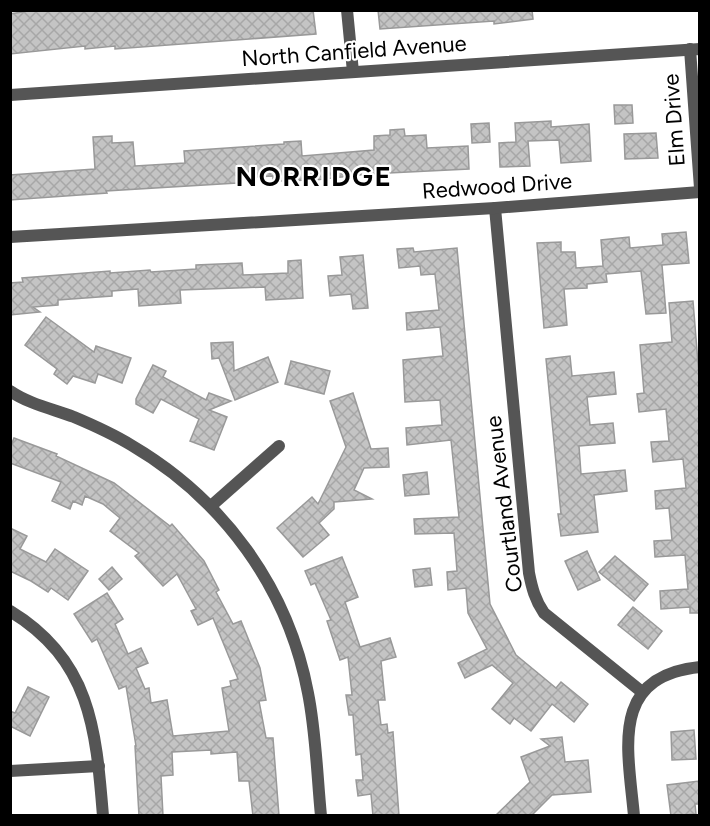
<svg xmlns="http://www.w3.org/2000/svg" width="710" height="826" viewBox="0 0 710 826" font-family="Figtree,sans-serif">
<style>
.building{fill:url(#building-cross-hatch);stroke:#999;stroke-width:1.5}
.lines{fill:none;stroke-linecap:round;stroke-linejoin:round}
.minor{stroke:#555;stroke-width:12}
.labels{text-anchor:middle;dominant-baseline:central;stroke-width:4.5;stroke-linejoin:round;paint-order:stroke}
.street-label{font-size:22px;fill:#000;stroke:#fff}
.district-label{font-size:28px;font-weight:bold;letter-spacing:1.5px;fill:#000;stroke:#fff}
</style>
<defs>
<pattern id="building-cross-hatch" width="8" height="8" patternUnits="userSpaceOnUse" patternTransform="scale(1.5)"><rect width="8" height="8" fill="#c4c4c4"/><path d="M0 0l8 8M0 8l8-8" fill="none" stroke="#a7a7a7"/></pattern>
</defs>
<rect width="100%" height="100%" fill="#fff"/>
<g class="building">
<polygon points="34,10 313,10 316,34 115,49 115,46 85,49 85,46 10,54 10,14"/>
<polygon points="378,10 532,10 533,19 494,24 494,21 380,29"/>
<polygon points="614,105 632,105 633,123 615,124"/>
<polygon points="551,121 551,127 589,124 591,161 561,163 559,140 528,141 530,166 500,167 499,143 516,142 515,123"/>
<polygon points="489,123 490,142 472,143 471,124"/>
<polygon points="404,129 405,136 426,135 427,148 468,146 469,169 368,174 315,180 273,181 273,176 237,178 237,183 106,191 107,193 10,200 10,175 95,169 93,137 112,136 112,143 133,142 135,166 185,163 184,151 284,144 284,142 301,141 302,156 374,150 374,136 390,135 390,130"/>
<polygon points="656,133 658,158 625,159 624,134"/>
<polygon points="686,232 689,263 662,265 666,313 646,314 641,271 606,274 607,282 587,284 587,288 564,289 567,325 544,328 537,243 561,242 561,252 575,252 576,268 603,266 601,240 629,237 630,248 663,245 662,234"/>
<polygon points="413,248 414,252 457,248 490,604 516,655 556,688 561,682 588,704 574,722 552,704 531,731 514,718 510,724 492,709 513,683 492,665 465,678 458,663 487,649 468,613 466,588 448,590 447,572 457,571 454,533 415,534 414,519 459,517 451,440 407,445 406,428 442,425 440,400 405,402 403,360 443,356 440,327 407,330 406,313 439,310 435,274 421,275 420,266 399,268 397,249"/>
<polygon points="363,255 368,308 353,309 351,294 330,296 328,276 342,275 340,257"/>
<polygon points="301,260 303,298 266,300 265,287 180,290 181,303 139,306 138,289 112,291 112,296 58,300 58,305 33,307 40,312 10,315 10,283 23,282 22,278 110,271 110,273 150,270 151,272 196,269 196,265 242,263 243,275 288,273 288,261"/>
<polygon points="693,301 699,375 699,613 690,613 690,607 661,609 660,591 688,589 685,555 655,557 654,541 672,540 669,508 656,509 655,491 686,488 683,459 653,462 651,442 669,441 666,409 639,412 637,394 644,393 640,345 672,342 669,303"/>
<polygon points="46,317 94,352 96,346 131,358 122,383 98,374 95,383 73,376 67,384 54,374 57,369 25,345"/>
<polygon points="233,342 234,371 268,357 278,382 235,400 219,358 212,359 211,343"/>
<polygon points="570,356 572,376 614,372 616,394 587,397 590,425 613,423 615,443 579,446 581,474 625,470 627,491 594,495 598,532 561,536 558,514 561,514 560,504 546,359"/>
<polygon points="291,361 330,371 324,394 285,384"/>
<polygon points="153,365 166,371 163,377 206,400 209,393 231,401 209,410 227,417 214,450 190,441 199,419 161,399 153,413 136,404 136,399"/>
<polygon points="353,393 371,449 388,448 389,467 364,468 354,490 372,499 334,502 334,509 319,523 329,535 303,557 277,528 312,497 318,504 346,447 330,401"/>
<polygon points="14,438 57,454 56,456 114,483 170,526 172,524 204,561 219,590 216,592 233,624 241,621 260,668 266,700 259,701 266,738 273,738 279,816 253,816 249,781 239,781 237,752 211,754 211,750 172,752 173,775 161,776 163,816 139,816 135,746 136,746 126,686 119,689 97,639 92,642 74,614 107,593 123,619 115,624 128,654 141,648 148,663 136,668 145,689 149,688 151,703 167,700 173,736 229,731 222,688 231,686 230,681 238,679 213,618 198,625 191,611 196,609 177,574 163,586 135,556 139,553 110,531 120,518 103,504 85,496 82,505 73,501 70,509 52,501 61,482 10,463 10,448"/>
<polygon points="427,472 429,494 405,496 403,475"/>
<polygon points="10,528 27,536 20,549 46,562 55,549 88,571 68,600 51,588 48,592 31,581 10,571"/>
<polygon points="587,551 600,580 578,590 565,561"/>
<polygon points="615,556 648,584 634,601 599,572"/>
<polygon points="342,557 358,597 345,602 360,647 390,638 396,657 381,661 385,700 378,700 381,725 387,724 388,733 393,732 399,816 373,816 371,794 358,796 356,780 363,780 361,754 356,755 353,715 349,715 346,695 352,695 348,657 340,660 327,621 331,620 315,583 311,585 305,571"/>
<polygon points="112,567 122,579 109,590 99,579"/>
<polygon points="430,568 432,585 415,587 413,570"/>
<polygon points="633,607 662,631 648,649 618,625"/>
<polygon points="28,687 49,697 30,736 10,726 10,711 15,713"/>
<polygon points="694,730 696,759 672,760 671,732"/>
<polygon points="562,737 565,762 588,760 591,792 552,795 531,816 495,816 530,782 521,757 550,746 541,739"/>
<polygon points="699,781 699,804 695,804 696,814 671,816 667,785"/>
</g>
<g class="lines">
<g class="minor">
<polyline points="347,10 353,72"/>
<polyline points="690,49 700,188"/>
<polyline points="10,95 700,49"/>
<path d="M495,208l34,365c3,15 6,27 15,40l98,79"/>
<polyline points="10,237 495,208 700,192"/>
<path d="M10,391c19,13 43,18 64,26 19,8 39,17 57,28 92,54 157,142 177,248 8,40 9,82 13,123"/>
<polyline points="211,506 279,446"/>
<path d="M10,611c81,49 86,119 93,205"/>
<polyline points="10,771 99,766"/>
<path d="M634,816c-6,-67 -25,-140 66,-149"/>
</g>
</g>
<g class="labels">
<g class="street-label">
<text transform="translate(354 51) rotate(-4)">North Canfield Avenue</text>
<text transform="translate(674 120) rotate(-94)">Elm Drive</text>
<text transform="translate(497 186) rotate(-4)">Redwood Drive</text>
<text transform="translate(504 504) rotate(-97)">Courtland Avenue</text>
</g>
<g class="district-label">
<text x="314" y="176">NORRIDGE</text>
</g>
</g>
<rect width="710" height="826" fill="none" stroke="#000000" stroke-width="24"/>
</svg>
